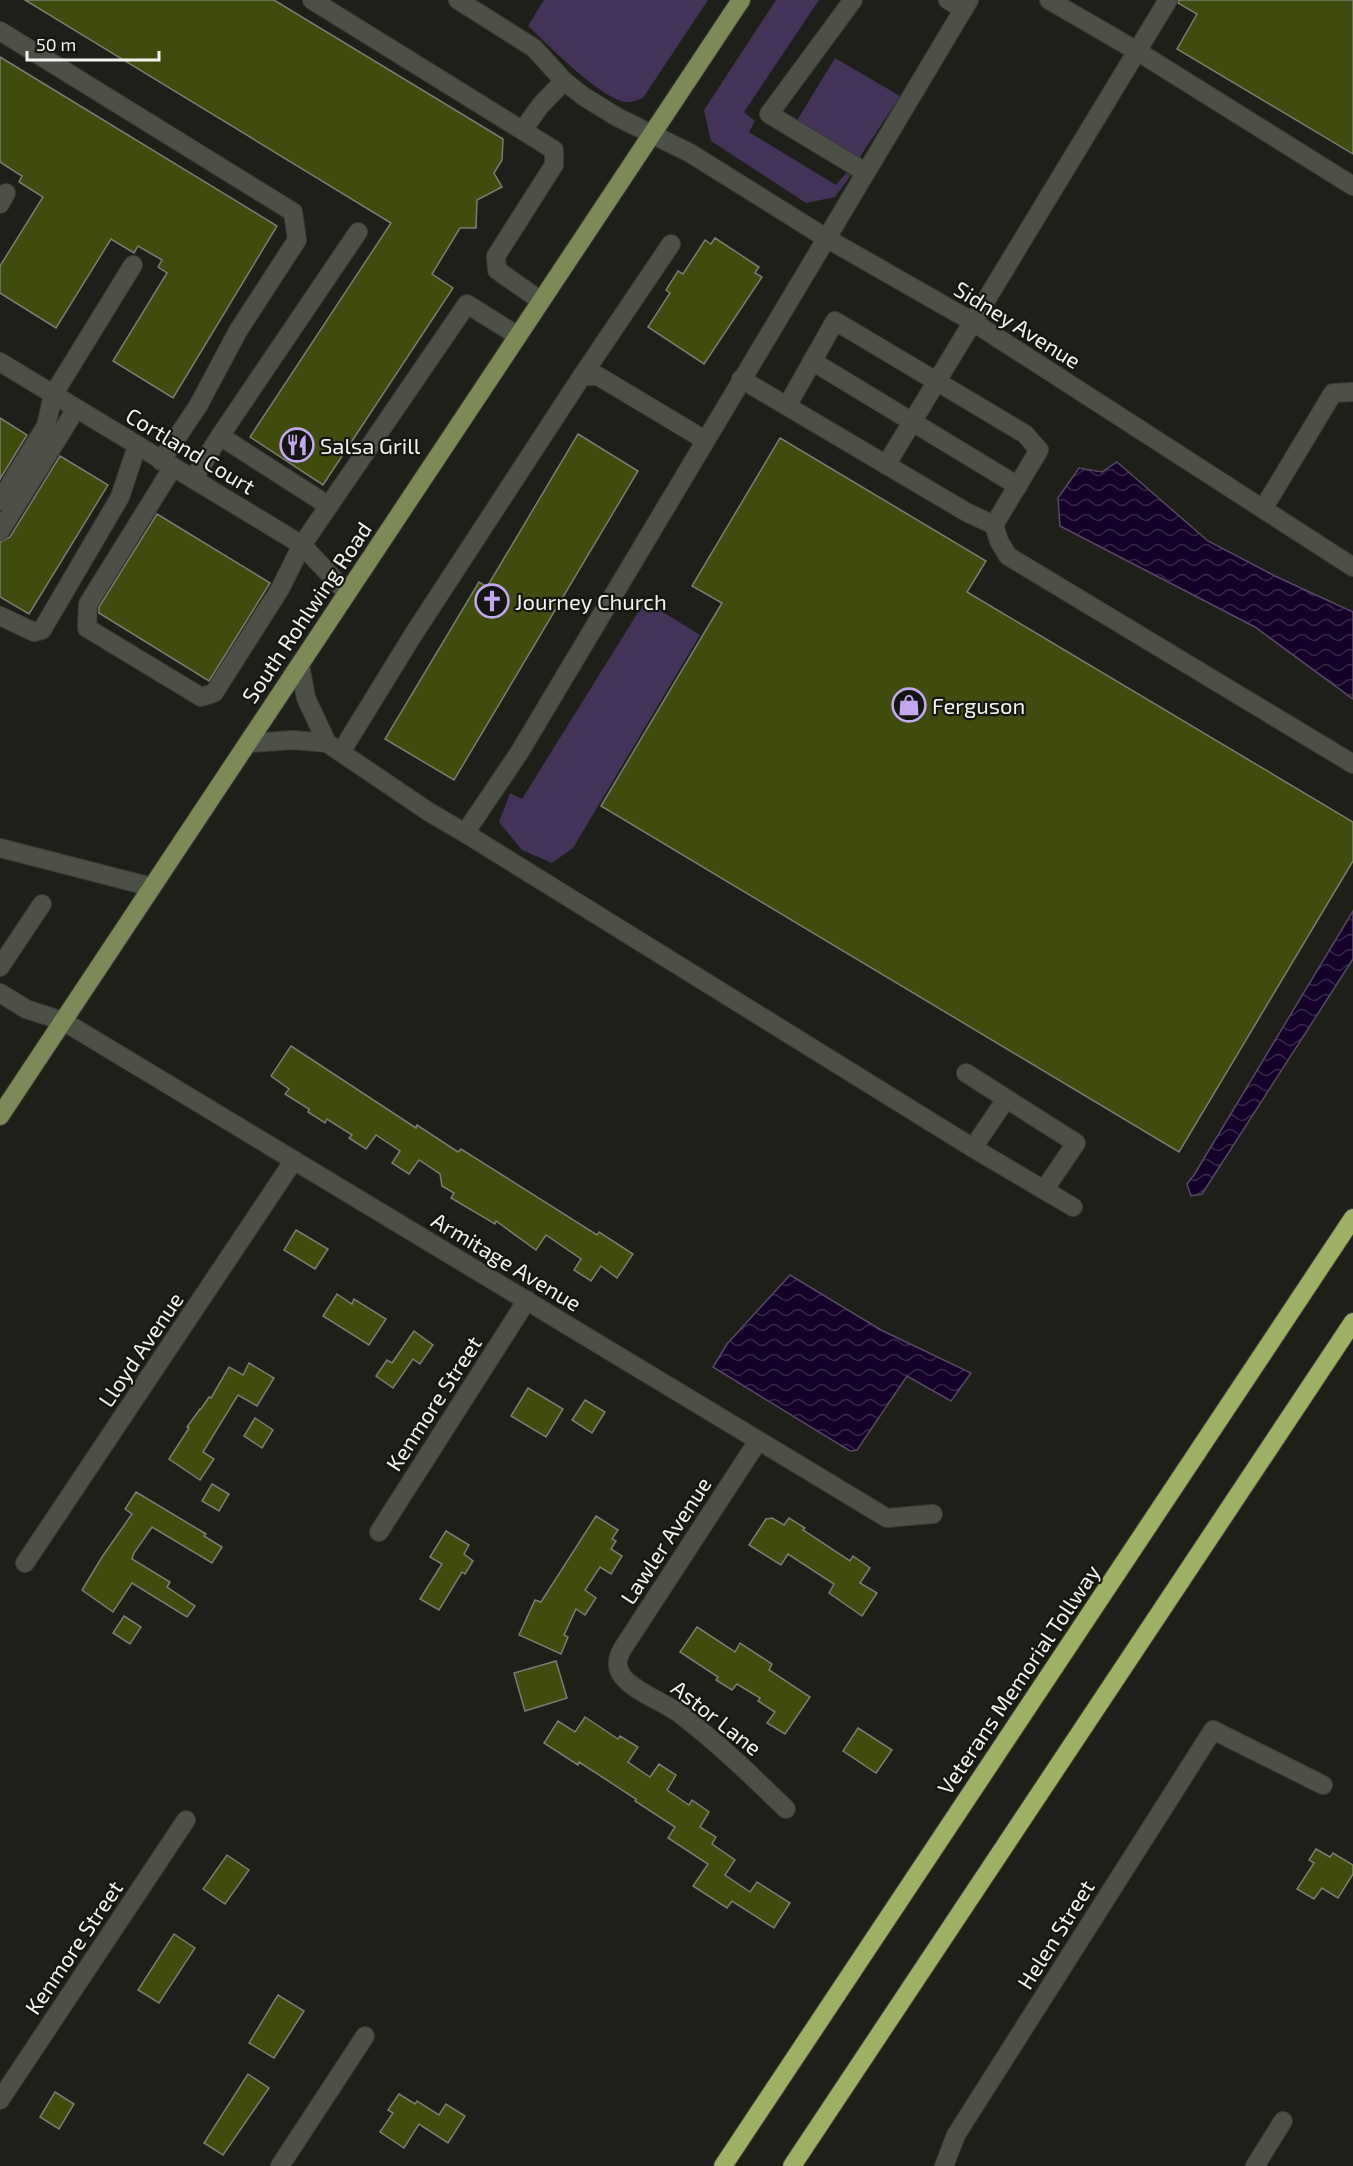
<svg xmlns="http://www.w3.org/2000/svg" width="1353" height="2166" viewBox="0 0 1353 2166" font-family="'Exo 2',sans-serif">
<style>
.grass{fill:#433358}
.water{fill:url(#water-waves);stroke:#574965;stroke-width:1.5}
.building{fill:#3f4c0d;stroke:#7a7d74;stroke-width:1.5}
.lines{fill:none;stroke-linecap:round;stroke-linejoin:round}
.minor-casing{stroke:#3b3c37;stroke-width:20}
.major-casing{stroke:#3b3c37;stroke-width:20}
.highway-casing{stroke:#3b3c37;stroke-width:20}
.minor{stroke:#4d5047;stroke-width:18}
.major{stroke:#7d8a58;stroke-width:18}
.highway{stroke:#9db063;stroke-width:18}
.labels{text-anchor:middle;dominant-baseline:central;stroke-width:4.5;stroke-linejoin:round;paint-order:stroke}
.street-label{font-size:22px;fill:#f2f3ee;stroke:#14160f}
.poi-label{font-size:22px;fill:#f2f3ee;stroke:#14160f;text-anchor:start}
</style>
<defs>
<pattern id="water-waves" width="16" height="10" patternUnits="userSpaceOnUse" patternTransform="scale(1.5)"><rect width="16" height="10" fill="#15002a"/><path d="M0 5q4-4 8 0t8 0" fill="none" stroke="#382649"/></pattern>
</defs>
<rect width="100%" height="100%" fill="#1d1f18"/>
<g class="grass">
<path d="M544,0h164l-65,98c-5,2 -12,5 -18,4 -26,-5 -76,-56 -97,-76z"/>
<polygon points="776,0 819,0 744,112 755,121 749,132 836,185 846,173 851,175 835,197 806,203 711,141 704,110"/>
<polygon points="835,58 900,96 858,160 796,122"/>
<polygon points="645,601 700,635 573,848 552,863 522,850 499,822 510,793 522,799"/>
</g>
<g class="water">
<polygon points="1117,462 1208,541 1277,577 1353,612 1353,699 1255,627 1060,526 1058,498 1079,468 1102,472"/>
<polygon points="1353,911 1353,959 1202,1194 1191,1196 1187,1184 1194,1175"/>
<polygon points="790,1275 881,1330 971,1373 951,1401 907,1376 857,1450 850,1451 713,1367 727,1344"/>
</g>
<g class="building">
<polygon points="25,0 274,0 503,139 502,160 494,173 502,187 477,200 476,228 460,228 432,274 453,288 323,485 250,437 391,223"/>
<polygon points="1179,0 1353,0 1353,154 1177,49 1197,14 1178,3"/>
<polygon points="0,57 277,226 173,398 113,361 167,273 158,267 162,260 138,246 134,253 111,239 56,328 0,293 0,266 43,197 19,182 22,176 0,162"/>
<polygon points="715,238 759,267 755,273 762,277 704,364 648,327 670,293 666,290 678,271 683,274 705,240 711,244"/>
<polygon points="0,418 27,435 0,479"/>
<polygon points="578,434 638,471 454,780 385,739 479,582 487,587"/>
<polygon points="780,438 986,561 967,592 1353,822 1353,861 1179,1152 601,806 722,603 692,586"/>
<polygon points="60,456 108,485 29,614 0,597 0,542 10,537"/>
<polygon points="157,514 270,583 209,681 99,613 99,607"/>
<polygon points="291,1046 416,1128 417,1125 458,1152 461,1149 597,1235 599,1232 633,1254 617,1278 601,1266 591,1281 574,1270 581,1259 546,1235 536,1250 496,1221 495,1224 451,1198 454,1193 442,1186 440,1174 419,1160 409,1174 392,1163 400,1151 376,1135 366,1149 349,1138 352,1135 327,1119 325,1123 308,1112 309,1109 285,1094 289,1089 271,1076"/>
<polygon points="296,1230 328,1249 315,1269 284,1250"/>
<polygon points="337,1294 352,1304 354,1299 386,1319 369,1345 323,1316"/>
<polygon points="414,1331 433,1345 420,1364 413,1359 393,1388 376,1376 387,1360 392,1363"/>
<polygon points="249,1363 274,1378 257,1406 238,1395 203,1452 214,1459 200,1480 169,1459 189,1428 187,1427 200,1409 201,1409 209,1397 211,1398 229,1367 243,1375"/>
<polygon points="528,1388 563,1409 546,1437 511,1416"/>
<polygon points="585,1400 605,1412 592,1433 572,1420"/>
<polygon points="255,1418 273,1430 262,1448 244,1436"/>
<polygon points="212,1484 229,1494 219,1511 202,1501"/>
<polygon points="136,1492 206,1534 204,1536 222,1547 212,1563 152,1527 134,1553 132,1559 170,1582 167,1587 195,1606 187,1617 132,1583 113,1612 82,1590 102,1557 132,1514 125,1509"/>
<polygon points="596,1516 618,1530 612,1539 616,1541 611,1549 622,1556 611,1574 600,1567 585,1590 596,1598 585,1615 576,1609 564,1635 568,1637 561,1654 519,1635 535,1600 541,1602"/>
<polygon points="772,1518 784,1525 789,1518 805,1528 803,1530 850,1561 853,1556 870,1568 860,1583 877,1593 862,1616 829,1593 834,1584 788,1554 781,1565 749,1545 766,1519"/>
<polygon points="446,1531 469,1545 464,1554 473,1561 465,1574 462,1572 439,1610 420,1599 442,1564 430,1557"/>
<polygon points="124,1616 141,1627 130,1644 113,1633"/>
<polygon points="697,1627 735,1652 740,1643 772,1664 769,1670 810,1697 785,1734 767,1723 775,1712 758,1701 760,1698 737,1684 732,1690 716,1680 718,1677 680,1652"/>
<polygon points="556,1661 567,1698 525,1711 514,1673"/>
<polygon points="585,1717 618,1739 620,1736 638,1747 628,1762 650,1777 659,1764 676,1775 667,1790 689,1805 692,1800 709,1812 700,1827 716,1837 712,1844 735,1860 725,1875 750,1892 757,1882 790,1903 774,1928 732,1901 727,1908 693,1886 708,1864 668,1838 675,1827 635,1801 636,1799 579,1762 578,1765 544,1743 558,1721 575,1732"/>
<polygon points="858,1728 892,1750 876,1773 843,1751"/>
<polygon points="1316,1849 1330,1857 1333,1853 1353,1865 1353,1874 1338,1898 1322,1888 1314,1899 1297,1889 1314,1863 1309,1860"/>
<polygon points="227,1855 249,1870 225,1904 203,1889"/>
<polygon points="174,1934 195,1948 159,2003 138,1990"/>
<polygon points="278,1995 304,2011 274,2058 249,2043"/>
<polygon points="248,2074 269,2088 223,2155 204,2143"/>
<polygon points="55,2092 74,2104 59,2129 40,2117"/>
<polygon points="399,2094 415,2104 417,2101 439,2115 446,2104 465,2116 448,2143 419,2124 404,2148 380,2132 393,2113 388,2110"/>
</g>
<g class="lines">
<defs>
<g id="minor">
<polyline points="312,0 554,150 554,165 496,256 497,270 541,301"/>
<polyline points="458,0 534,48 564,81 583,96 617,117 690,153 826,238 973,322 1353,567"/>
<polyline points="853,0 769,114 865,172"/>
<polyline points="948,0 963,9"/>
<polyline points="1049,0 1137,51 1353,186"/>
<polyline points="0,31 293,212 297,240 238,331 198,406 161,461"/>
<polyline points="523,130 540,106 564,81"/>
<polyline points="0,204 6,193"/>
<polyline points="812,361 1018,486"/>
<polyline points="0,362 302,545 347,593"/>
<polyline points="582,376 671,244"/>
<polyline points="741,379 968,513 994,525 999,541 1008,556 1353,764"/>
<polyline points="787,406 835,321 1025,434 1039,450 994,525"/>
<polyline points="220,436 358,232"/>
<polyline points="886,465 1168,0"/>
<polyline points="173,467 88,604 87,628 201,697 214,693 280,589 302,545 467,304 518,336"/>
<polyline points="193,479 220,436 329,506"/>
<polyline points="0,501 46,426 53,395 133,265"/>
<polyline points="1263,509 1333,393 1353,392"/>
<polyline points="0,531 76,409"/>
<polyline points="0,616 34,632 42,630 120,497 137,446"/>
<polyline points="300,665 306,698 327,743"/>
<polyline points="248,743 294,740 327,743 429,812 465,833 519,753 969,0"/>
<polyline points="341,752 413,635 582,376 598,376 705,440"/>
<polyline points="465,833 973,1148 1073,1207"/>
<polyline points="0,848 152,887"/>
<polyline points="0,967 42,904"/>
<polyline points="0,993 26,1009 63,1021 887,1518 933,1514"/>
<polyline points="966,1073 1076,1143 1044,1190"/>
<polyline points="973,1148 1006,1099"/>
<path d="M758,1441l-135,207c-6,10 -8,19 0,29 12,15 41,25 57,37 38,29 72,62 106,95"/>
<polyline points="379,1532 527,1300"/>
<polyline points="25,1563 294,1160"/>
<polyline points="0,2100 186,1820"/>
<polyline points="280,2166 365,2036"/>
<polyline points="944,2166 956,2135 1213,1730 1323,1785"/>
<polyline points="1255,2166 1283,2121"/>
</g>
<polyline id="major" points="0,1116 741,0"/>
<g id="highway">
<polyline points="723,2166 1353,1218"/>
<polyline points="792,2166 1353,1322"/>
</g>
</defs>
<use href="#minor" class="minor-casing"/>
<use href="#major" class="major-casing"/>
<use href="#highway" class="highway-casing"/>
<use href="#minor" class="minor"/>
<use href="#major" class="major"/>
<use href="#highway" class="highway"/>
</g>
<defs>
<symbol id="restaurant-ring" viewBox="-11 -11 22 22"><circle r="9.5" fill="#14160f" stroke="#c4a7f1" stroke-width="1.5"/><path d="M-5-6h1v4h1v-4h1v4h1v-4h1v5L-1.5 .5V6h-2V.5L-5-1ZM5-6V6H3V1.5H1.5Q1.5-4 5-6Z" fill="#c4a7f1"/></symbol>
<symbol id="church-ring" viewBox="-11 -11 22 22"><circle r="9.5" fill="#14160f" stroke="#c4a7f1" stroke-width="1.5"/><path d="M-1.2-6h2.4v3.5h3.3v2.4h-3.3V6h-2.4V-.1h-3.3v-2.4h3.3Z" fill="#c4a7f1"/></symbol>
<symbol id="shop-ring" viewBox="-11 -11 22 22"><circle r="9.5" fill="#14160f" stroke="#c4a7f1" stroke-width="1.5"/><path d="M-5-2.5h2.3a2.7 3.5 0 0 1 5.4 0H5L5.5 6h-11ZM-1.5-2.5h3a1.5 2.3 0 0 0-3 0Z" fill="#c4a7f1"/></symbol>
</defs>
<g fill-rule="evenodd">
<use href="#restaurant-ring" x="278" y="426" width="38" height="38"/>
<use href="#church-ring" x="473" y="582" width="38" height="38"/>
<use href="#shop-ring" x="890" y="686" width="38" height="38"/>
</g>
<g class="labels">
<g class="street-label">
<text transform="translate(1018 324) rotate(32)">Sidney Avenue</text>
<text transform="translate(191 450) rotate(31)">Cortland Court</text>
<text transform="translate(306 612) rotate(-56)">South Rohlwing Road</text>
<text transform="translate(507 1261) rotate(31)">Armitage Avenue</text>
<text transform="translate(140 1349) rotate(-56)">Lloyd Avenue</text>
<text transform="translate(433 1403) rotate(-57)">Kenmore Street</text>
<text transform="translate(665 1540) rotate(-57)">Lawler Avenue</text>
<text transform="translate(1018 1679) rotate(-56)">Veterans Memorial Tollway</text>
<text transform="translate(717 1717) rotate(38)">Astor Lane</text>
<text transform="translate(1055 1934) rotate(-58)">Helen Street</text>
<text transform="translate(73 1947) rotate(-56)">Kenmore Street</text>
</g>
<g class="poi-label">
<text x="320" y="445">Salsa Grill</text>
<text x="515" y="601">Journey Church</text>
<text x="932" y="705">Ferguson</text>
</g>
</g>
<path d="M27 51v9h132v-9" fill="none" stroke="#f2f3ee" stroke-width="3"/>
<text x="36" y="51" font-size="18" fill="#f2f3ee" stroke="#14160f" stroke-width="4.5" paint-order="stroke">50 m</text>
</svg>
